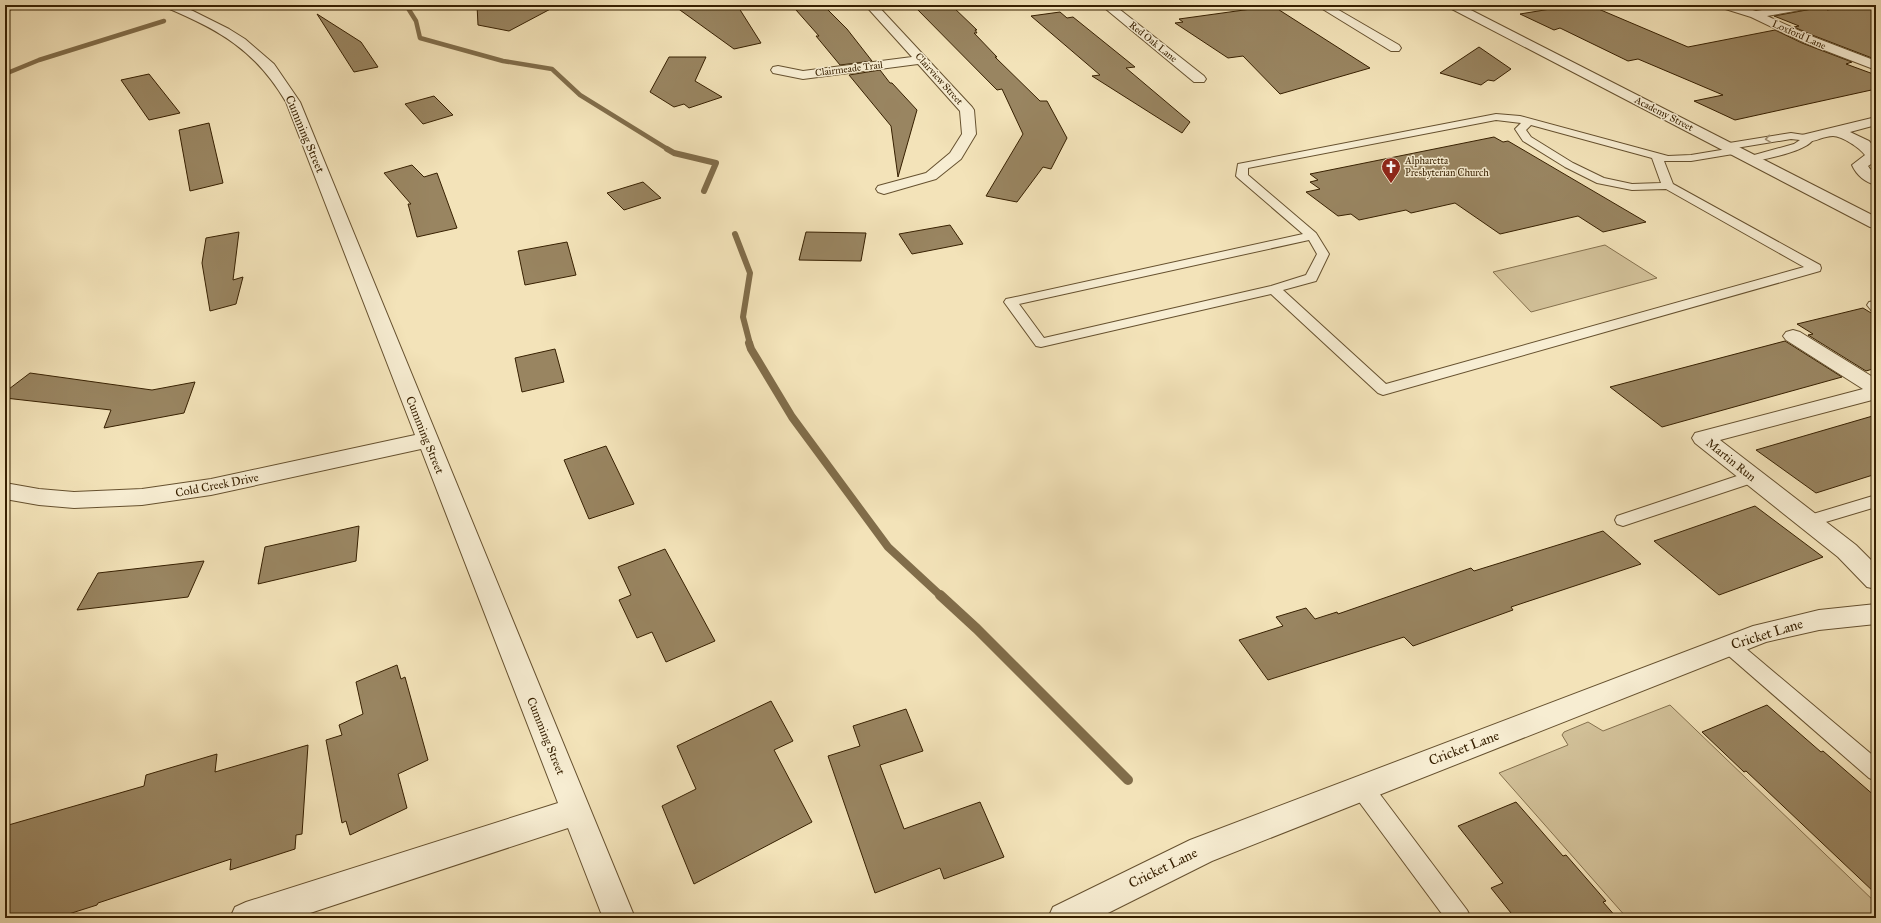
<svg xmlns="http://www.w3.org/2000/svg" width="1881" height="923" viewBox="0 0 1881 923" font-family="'IM FELL Great Primer',serif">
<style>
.green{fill:#d3c29a;stroke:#85714e}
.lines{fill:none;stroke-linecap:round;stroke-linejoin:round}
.stream-far3{stroke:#816d4a;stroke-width:4.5}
.stream-far2{stroke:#816d4a;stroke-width:6}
.stream-far1{stroke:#816d4a;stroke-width:8}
.stream{stroke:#816d4a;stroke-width:10}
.building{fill:#998561;stroke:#372001}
.service-casing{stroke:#66512f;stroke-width:2}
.minor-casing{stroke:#66512f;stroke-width:2}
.tertiary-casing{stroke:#66512f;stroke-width:2}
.service{fill:#f7edd2;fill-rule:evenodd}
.minor{fill:#f7edd2;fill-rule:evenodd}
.tertiary{fill:#f7edd2;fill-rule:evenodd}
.oneway{stroke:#a19174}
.labels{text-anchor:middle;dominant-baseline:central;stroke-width:3;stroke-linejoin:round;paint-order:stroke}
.far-street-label{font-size:10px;fill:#372001;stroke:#f7edd2}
.far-poi-label{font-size:10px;fill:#372001;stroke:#f7edd2;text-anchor:start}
.street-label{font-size:12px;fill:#372001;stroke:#f7edd2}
.near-street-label{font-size:14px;fill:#372001;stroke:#f7edd2}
</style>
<rect width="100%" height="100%" fill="#f3e3b9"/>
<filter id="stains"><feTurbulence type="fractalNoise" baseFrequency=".005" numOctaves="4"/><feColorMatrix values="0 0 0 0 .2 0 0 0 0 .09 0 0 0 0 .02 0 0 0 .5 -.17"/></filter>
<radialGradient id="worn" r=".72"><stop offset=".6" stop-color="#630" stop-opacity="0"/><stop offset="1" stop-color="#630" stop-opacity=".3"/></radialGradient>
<g class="green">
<polygon points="1605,245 1657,278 1531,312 1493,272"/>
<polygon points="1670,705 1876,903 1876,918 1627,918 1499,773 1568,745 1562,735 1564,732 1588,722 1603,731"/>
</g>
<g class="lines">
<g class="stream-far3">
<polyline points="406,5 416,21 420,38 503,61 552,69 580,95 669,150"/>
<polyline points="5,74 39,60 164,21"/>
</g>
<g class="stream-far2">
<polyline points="667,149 674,153 716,163 704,191"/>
<polyline points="735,234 750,273 743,317 750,344"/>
</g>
<polyline class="stream-far1" points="749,343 751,349 792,417 888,547 941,596"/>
<polyline class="stream" points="940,595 977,629 1128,780"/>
</g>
<g class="building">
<polygon points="477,5 558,5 509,31 478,25"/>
<polygon points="673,5 737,5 761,43 734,49"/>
<polygon points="913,5 951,5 977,30 975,30 977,33 974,33 997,57 995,57 1040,101 1047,101 1067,138 1051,169 1043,167 1017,202 986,196 1023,134 1002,89 997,90"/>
<polygon points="1575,5 1589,5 1688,47 1775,30 1802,43 1852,62 1846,64 1876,75 1876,89 1735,120 1694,101 1723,95 1638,59 1628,61 1560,28 1554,30 1520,14"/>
<polygon points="1750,5 1783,5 1756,9 1750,7"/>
<polygon points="1819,5 1827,5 1827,10 1858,5 1876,5 1876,57 1872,58 1812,35 1794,27 1799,26 1774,16 1812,9"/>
<polygon points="824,6 847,29 872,61 840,65 816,36 819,36 796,10"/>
<polygon points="1273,6 1370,68 1280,94 1243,56 1228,58 1175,23 1183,22 1179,19"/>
<polygon points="1060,12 1067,18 1073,17 1135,67 1126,68 1190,122 1182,133 1092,76 1100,75 1031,16"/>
<polygon points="317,14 361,42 378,67 354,72"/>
<polygon points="1479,47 1511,69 1494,81 1488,80 1481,85 1440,73"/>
<polygon points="669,57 706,57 695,81 722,97 689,108 684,104 674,107 650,92"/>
<polygon points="880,70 890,83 892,83 917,110 898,177 891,126 849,75"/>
<polygon points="149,74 180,113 149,120 121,80"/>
<polygon points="434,96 453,115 423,124 405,104"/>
<polygon points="209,123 223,183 190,191 179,130"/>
<polygon points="1494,137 1503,142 1508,141 1646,222 1603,232 1578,216 1500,234 1455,203 1411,213 1406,210 1359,220 1351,214 1338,216 1306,192 1320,189 1310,182 1318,180 1310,174"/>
<polygon points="412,165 424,177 437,173 457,228 417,237 408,204 411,204 384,173"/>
<polygon points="643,182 661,198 624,210 607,193"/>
<polygon points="950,225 963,244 912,254 899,234"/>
<polygon points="239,232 233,280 243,277 236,304 210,311 202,263 206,238"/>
<polygon points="806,232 866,233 861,261 799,260"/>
<polygon points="567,242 576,275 525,285 518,251"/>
<polygon points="1863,308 1876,316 1876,368 1866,371 1808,335 1813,334 1797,324"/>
<polygon points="1785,341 1842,377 1662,427 1610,387"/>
<polygon points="555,349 564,382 522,392 515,358"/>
<polygon points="30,373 152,390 195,382 184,413 104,428 111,410 5,398 5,392"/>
<polygon points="1876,415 1876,474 1816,493 1756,450"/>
<polygon points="606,446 634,504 589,519 564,460"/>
<polygon points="1755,506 1823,557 1719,595 1654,541"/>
<polygon points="359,526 356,561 258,584 265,547"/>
<polygon points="1603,531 1641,564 1511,607 1513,610 1413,646 1404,637 1268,680 1239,640 1283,626 1276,617 1306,608 1315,619 1337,612 1338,614 1471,568 1474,571"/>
<polygon points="665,549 715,641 666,662 652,632 637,638 619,600 631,595 618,567"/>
<polygon points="204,561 188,597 77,610 98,573"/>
<polygon points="397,665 401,679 405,677 428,760 398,774 407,808 350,835 346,821 342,823 326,740 342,735 339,725 363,714 356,682"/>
<polygon points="771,701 793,741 774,750 812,822 694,884 662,806 696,789 677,746"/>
<polygon points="1767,705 1821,752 1823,751 1876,797 1876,894 1746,771 1744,772 1702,732"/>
<polygon points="906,709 923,751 880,765 904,829 980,802 1004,857 944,879 940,868 875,893 828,756 860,746 853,726"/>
<polygon points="308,745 302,834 296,835 295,849 230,870 231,859 98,903 97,905 56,918 5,918 5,826 144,786 146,775 217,754 215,772"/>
<polygon points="1516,802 1563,856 1566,855 1606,901 1603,902 1617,918 1515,918 1491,888 1503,883 1458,826"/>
</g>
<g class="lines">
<defs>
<g id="service">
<path d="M1496,114l24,2 148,40 23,-1 36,-6 -5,-3 1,-2 68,-11 20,3 1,5c-9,11 -46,18 -61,21l-5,-3 1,-2 47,-13 6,-4 -9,-1 -55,9 4,3 -1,2 -48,8h-27l9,23 147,81 1,3 -1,3 -437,124 -5,-2 -107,-99 -230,53 -5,-1 -32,-44 2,-3 5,-1 292,-64 -65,-56 -2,-2 2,-12zM1496,120l25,3 -6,6 8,12 42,26 32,16 35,7 34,-1 138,78 -418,117 -103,-94 33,-9 13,-27 -13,-21 -68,-58v-7zM1531,125l121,33 9,25 -29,1 -28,-6 -31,-15 -42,-26 -5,-7zM1309,240l8,14 -11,21 -35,11 -227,52 -25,-34z"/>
<polygon points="1874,301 1876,301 1876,311 1871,310 1867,305 1869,302"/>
<polygon points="1752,471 1758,473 1760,477 1758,481 1623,526 1617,524 1615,520 1617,516"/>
<polygon points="1876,495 1876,507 1809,527 1803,525 1801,521 1803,517"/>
<polygon points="1730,638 1737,641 1876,758 1876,781 1869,778 1723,651 1720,646 1723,641"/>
<polygon points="1362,778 1370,781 1467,910 1471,918 1445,918 1354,795 1351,788 1354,781"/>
</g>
<g id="minor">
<polygon points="5,5 20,5 18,7 5,11"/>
<path d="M163,5h16l14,6 36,18 16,10 29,25 26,38 335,816h-32l-35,-90 -273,90h-65l5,-11 11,-5 312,-99 -137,-354 -210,46 -69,10 -68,3 -35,-3 -34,-6v-16l34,6 35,3 68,-3 69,-10 204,-44 -129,-333c-31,-52 -66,-72 -121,-95z"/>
<polygon points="865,5 877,5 972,107 974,110 976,134 961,159 936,179 884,194 878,192 876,189 878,186 926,173 950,153 962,134 960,111 918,64 803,79 773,73 771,70 773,67 778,66 803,71 912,57"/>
<polygon points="1101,5 1114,5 1204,76 1206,79 1204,82 1194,82"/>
<polygon points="1316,5 1330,5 1399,45 1401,48 1399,51 1391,51"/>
<polygon points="1717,5 1735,5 1756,11 1792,5 1818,5 1812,8 1767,16 1811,36 1876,61 1876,70 1803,42 1751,17 1719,7"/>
<path d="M1876,117v8l-26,7 19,9 7,8v12l-8,5 2,3 6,4v12c-11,-3 -19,-9 -24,-20l13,-10c-5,-7 -23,-19 -32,-19 -11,0 -20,8 -31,5l-2,-3 2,-3z"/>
<polygon points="1793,330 1800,332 1876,379 1876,399 1720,440 1856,545 1876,565 1876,589 1867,587 1838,557 1695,443 1692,438 1695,433 1863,389 1786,340 1783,336 1786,332"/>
<polygon points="1876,604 1876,624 1819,630 1766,642 1212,861 1098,918 1048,918 1053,907 1190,840 1753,626 1819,610"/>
</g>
<polygon id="tertiary" points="1446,5 1461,5 1876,217 1876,228 1870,227 1448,7"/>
</defs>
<use href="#service" class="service-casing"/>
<use href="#minor" class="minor-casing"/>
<use href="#tertiary" class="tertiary-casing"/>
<use href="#service" class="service"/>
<use href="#minor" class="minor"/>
<use href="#tertiary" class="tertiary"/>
</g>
<defs><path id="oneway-chevron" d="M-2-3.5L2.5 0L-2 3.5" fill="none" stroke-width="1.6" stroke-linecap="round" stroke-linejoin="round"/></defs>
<use class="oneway" href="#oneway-chevron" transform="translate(1768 139) rotate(171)"/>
<defs>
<symbol id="church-pin" viewBox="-11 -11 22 30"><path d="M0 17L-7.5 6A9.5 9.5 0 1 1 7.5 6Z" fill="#8f2418" stroke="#f7edd2"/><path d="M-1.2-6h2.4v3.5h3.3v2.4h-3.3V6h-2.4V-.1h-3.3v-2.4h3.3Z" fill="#fff"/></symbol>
</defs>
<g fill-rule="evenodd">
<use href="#church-pin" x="1380" y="156" width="22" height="30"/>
</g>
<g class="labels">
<g class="far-street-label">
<text transform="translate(1799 35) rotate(24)">Loxford Lane</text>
<text transform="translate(1153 42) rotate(39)">Red Oak Lane</text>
<text transform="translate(849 69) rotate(-7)">Clairmeade Trail</text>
<text transform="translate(939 79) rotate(48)">Clairview Street</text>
<text transform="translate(1664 114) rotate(27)">Academy Street</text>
</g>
<g class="far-poi-label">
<text x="1405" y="161">Alpharetta<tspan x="1405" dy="12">Presbyterian Church</tspan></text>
</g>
<g class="street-label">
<text transform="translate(305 134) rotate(67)">Cumming Street</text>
<text transform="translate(425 435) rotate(68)">Cumming Street</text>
<text transform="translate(1731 460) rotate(39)">Martin Run</text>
<text transform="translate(217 485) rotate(-11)">Cold Creek Drive</text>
<text transform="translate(546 736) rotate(68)">Cumming Street</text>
</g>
<g class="near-street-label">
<text transform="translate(1767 634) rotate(-17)">Cricket Lane</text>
<text transform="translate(1464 748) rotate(-21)">Cricket Lane</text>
<text transform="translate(1163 868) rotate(-26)">Cricket Lane</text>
</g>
</g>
<rect width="1881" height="923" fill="none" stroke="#f3e3b9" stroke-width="20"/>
<rect x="6" y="6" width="1869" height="911" fill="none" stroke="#372001" stroke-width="2"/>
<rect x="10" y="10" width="1861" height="903" fill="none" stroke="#372001"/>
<rect width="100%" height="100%" filter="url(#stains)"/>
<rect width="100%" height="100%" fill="url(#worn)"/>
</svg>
